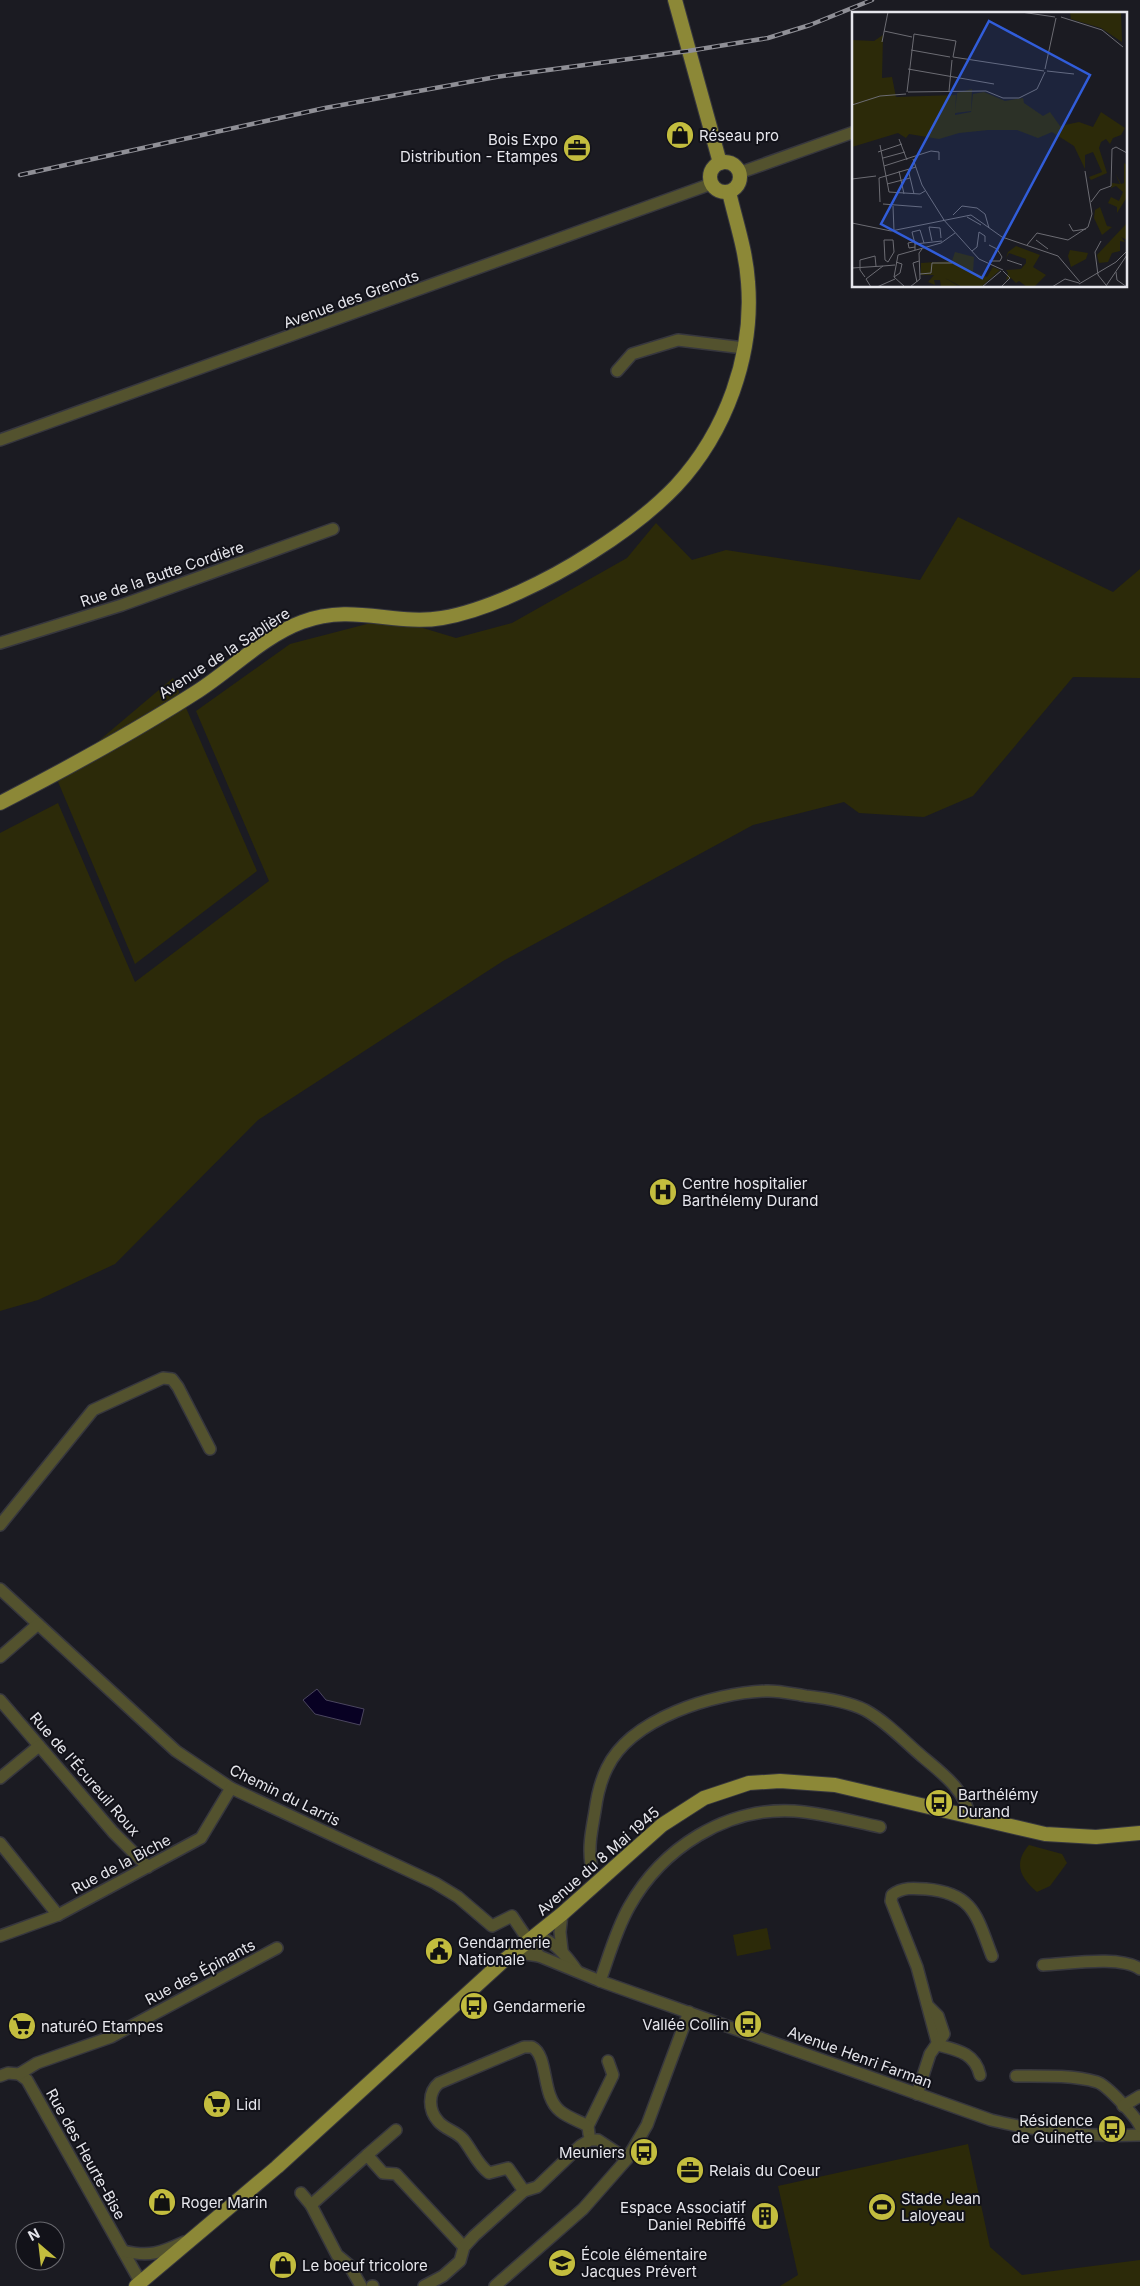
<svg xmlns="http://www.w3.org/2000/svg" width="1140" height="2286" viewBox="0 0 1140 2286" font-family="Inter,sans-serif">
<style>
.green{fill:#2c2a09}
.water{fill:#080123;stroke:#4b465f}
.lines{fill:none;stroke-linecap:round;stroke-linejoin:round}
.minor-casing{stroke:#37373e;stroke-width:14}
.major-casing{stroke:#37373e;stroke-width:16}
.minor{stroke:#53522e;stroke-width:11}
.major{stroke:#8c8837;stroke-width:14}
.rail-casing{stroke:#8f8f96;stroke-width:4.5}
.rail{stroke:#121219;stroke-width:2.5;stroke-dasharray:8;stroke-linecap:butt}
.labels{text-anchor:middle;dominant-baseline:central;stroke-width:4;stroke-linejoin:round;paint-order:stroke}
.poi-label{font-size:15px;fill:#e6e6ec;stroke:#121219;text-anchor:start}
.street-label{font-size:15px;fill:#e6e6ec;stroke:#121219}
.inset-road{fill:none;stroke:#6c6c73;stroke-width:1}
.view{fill:#315dda;fill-opacity:0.15;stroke:#315dda;stroke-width:2.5}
.inset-edge{fill:none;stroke:#e6e6ec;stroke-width:2.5}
</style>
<rect width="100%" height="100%" fill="#1b1b22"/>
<g class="green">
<polygon points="958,517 1113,592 1140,569 1140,678 1073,677 973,796 924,817 859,813 844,802 753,825 503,961 258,1120 115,1264 38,1300 0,1311 0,833 58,803 135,982 269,881 196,711 290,644 390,618 456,638 512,623 627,558 656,523 692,560 726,550 920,580"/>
<polygon points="173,678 257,871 135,964 56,777"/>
<path d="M1029,1845l33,9 5,9 -17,23 -13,6c-17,-14 -24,-29 -8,-47z"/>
<polygon points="767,1928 771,1949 737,1956 733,1935"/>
<polygon points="968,2144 990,2247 1022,2275 1140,2260 1140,2286 780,2286 798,2275 778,2186"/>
</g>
<polygon class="water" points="317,1689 326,1700 364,1709 360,1725 315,1714 303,1700"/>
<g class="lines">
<defs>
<g id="minor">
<polyline points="739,173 854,132"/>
<polyline points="617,371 632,354 678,340 744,348"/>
<polyline points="0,440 711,184"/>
<polyline points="0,643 122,605 333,529"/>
<polyline points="0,1525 93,1410 163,1378 172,1379 178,1387 210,1449"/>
<polyline points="0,1589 176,1751 231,1788 435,1883 458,1897 492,1926 512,1916 539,1956"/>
<polyline points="0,1657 38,1624"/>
<polyline points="0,1700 113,1832 148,1867"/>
<polyline points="0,1778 39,1746"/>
<polyline points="0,1843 58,1915"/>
<path d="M591,1864c-3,-18 1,-35 4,-53 2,-15 5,-29 12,-43 24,-50 107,-75 158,-77 13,-1 28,3 41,5 19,2 41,5 59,14 22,12 40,32 59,48 18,15 42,33 45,58"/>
<polyline points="562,1914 560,1932 562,1950"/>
<path d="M536,1935c20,8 29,19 41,36"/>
<polyline points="0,1936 58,1915 201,1838 231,1788"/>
<path d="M513,1952l26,4 61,25 391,139c49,12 99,17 149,15"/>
<path d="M1043,1965c25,-1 77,-10 97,4"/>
<path d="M600,1981c9,-25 16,-51 29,-74 33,-59 97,-100 165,-96 29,2 57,10 86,16"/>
<path d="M938,2045l-21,-78 -26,-66 1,-6c10,-8 22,-7 34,-6 48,4 51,28 66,67"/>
<path d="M938,2045c19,5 37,8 42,30"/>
<polyline points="19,2074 27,2080 141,2283"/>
<polyline points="0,2076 8,2073 19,2074 37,2063 111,2037 277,1948"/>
<path d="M1016,2076c24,0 57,-1 81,6 10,3 39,35 43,44"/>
<polyline points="917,2094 930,2054 944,2034 938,2016 929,2007"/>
<polyline points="1123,2106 1140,2096"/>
<polyline points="589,2134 588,2126 613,2075 608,2061"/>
<polyline points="367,2155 396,2130"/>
<path d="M524,2191l-16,-23 -19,5c-12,-9 -17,-23 -26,-34 -7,-8 -19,-10 -25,-18 -10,-11 -10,-29 1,-38l85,-36h8c17,9 9,49 28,64 7,6 19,10 28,15"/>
<polyline points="301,2193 311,2205"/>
<path d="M123,2251c27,6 37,2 61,-9"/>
<polyline points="361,2286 349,2265 337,2255 311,2205 367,2155 383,2173 396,2174 464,2247"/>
<polyline points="372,2286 373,2286"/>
<polyline points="424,2286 443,2276 460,2261 464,2247 474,2236 524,2191 537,2187 580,2146 590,2140 598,2140 627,2159"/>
<polyline points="495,2286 583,2209 627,2159 647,2125 689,2012"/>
</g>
<g id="major">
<polyline points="675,0 720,163"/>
<circle cx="725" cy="177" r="15"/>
<path d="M0,803c68,-35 134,-71 198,-112 34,-22 66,-55 104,-69 51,-19 92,4 140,-4 47,-8 109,-39 149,-65 30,-19 60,-41 85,-67 50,-54 78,-131 72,-204 -2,-31 -12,-60 -19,-90"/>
<polyline points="136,2286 277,2167 502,1962 562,1914 662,1825 704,1798 749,1783 780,1781 835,1785 1045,1834 1096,1837 1140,1833"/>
</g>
</defs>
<use href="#minor" class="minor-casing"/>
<use href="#major" class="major-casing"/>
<use href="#minor" class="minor"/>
<use href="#major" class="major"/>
<defs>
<polyline id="rail" points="20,175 325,108 496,77 688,51 768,38 810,25 872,0"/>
</defs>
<use href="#rail" class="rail-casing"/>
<use href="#rail" class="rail"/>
</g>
<defs>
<symbol id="shop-disc" viewBox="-11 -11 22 22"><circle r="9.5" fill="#c3bd3e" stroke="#121219"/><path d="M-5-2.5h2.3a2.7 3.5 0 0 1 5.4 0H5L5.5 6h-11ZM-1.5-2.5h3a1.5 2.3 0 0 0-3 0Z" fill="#111"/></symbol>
<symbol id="office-disc" viewBox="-11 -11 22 22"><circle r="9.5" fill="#c3bd3e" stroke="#121219"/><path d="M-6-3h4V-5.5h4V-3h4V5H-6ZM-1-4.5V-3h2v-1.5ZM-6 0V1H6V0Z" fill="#111"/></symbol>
<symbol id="hospital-disc" viewBox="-11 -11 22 22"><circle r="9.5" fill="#c3bd3e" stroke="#121219"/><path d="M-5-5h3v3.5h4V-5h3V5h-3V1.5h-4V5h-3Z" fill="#111"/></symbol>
<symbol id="bus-disc" viewBox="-11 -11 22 22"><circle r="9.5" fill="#c3bd3e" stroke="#121219"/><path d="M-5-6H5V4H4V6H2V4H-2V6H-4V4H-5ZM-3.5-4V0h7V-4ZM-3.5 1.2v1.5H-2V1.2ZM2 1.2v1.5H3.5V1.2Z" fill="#111"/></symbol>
<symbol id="civic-disc" viewBox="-11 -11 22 22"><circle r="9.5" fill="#c3bd3e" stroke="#121219"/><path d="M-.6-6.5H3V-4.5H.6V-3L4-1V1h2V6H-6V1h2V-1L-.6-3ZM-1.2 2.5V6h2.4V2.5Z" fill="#111"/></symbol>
<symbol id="supermarket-disc" viewBox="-11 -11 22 22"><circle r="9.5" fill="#c3bd3e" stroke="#121219"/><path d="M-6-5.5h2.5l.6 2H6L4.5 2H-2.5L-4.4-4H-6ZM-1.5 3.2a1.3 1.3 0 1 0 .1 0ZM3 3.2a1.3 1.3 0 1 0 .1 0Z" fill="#111"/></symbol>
<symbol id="stadium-disc" viewBox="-11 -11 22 22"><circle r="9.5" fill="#c3bd3e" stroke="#121219"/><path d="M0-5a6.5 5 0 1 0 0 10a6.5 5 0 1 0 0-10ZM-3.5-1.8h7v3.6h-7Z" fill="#111"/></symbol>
<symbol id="building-disc" viewBox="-11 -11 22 22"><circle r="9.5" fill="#c3bd3e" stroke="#121219"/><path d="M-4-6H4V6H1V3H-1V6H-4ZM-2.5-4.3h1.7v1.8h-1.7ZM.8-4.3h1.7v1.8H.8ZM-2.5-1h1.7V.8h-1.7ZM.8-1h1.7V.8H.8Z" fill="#111"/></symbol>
<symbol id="school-disc" viewBox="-11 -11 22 22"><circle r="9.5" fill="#c3bd3e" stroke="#121219"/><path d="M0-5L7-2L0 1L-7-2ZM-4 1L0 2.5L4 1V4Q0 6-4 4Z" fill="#111"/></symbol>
</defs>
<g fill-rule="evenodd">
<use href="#shop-disc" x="664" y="119" width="32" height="32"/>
<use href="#office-disc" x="561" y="132" width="32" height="32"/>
<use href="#hospital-disc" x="647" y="1176" width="32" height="32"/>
<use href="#bus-disc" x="923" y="1787" width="32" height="32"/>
<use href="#civic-disc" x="423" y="1935" width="32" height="32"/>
<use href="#bus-disc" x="458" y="1990" width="32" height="32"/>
<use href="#bus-disc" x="732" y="2008" width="32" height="32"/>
<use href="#supermarket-disc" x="6" y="2010" width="32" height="32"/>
<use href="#supermarket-disc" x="201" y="2088" width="32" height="32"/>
<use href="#bus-disc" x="1096" y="2113" width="32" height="32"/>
<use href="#bus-disc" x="628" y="2136" width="32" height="32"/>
<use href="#office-disc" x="674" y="2154" width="32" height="32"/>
<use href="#shop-disc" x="146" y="2186" width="32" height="32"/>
<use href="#stadium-disc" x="866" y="2191" width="32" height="32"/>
<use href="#building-disc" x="749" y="2200" width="32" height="32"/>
<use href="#school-disc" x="546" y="2247" width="32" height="32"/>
<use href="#shop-disc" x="267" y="2249" width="32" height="32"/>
</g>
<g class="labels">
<g class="poi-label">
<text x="699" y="135">Réseau pro</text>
<text x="558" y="139" text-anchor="end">Bois Expo<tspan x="558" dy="17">Distribution - Etampes</tspan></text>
<text x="682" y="1183">Centre hospitalier<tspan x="682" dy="17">Barthélemy Durand</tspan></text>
<text x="958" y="1794">Barthélémy<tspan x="958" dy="17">Durand</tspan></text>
<text x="458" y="1942">Gendarmerie<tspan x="458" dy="17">Nationale</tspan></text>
<text x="493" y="2006">Gendarmerie</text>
<text x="729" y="2024" text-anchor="end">Vallée Collin</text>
<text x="41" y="2026">naturéO Etampes</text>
<text x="236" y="2104">Lidl</text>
<text x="1093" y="2120" text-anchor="end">Résidence<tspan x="1093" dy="17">de Guinette</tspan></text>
<text x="625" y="2152" text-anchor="end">Meuniers</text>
<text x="709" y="2170">Relais du Coeur</text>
<text x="901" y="2198">Stade Jean<tspan x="901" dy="17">Laloyeau</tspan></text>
<text x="181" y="2202">Roger Marin</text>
<text x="746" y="2207" text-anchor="end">Espace Associatif<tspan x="746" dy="17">Daniel Rebiffé</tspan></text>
<text x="581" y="2254">École élémentaire<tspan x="581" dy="17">Jacques Prévert</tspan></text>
<text x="302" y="2265">Le boeuf tricolore</text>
</g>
<g class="street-label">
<text transform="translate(351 299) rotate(-20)">Avenue des Grenots</text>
<text transform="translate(162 574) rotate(-19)">Rue de la Butte Cordière</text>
<text transform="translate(224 653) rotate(-33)">Avenue de la Sablière</text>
<text transform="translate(85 1774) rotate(49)">Rue de l'Écureuil Roux</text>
<text transform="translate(285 1795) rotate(26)">Chemin du Larris</text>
<text transform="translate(598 1861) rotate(-41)">Avenue du 8 Mai 1945</text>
<text transform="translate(121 1864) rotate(-28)">Rue de la Biche</text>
<text transform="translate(200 1972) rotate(-28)">Rue des Épinants</text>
<text transform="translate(860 2057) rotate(20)">Avenue Henri Farman</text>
<text transform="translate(86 2154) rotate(61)">Rue des Heurte-Bise</text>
</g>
</g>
<g transform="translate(852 12)">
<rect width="275" height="275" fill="#1b1b22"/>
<path d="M218,0h51l1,30 -21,-14 -30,-9zM31,23l-1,43 10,-1 4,20 60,-2 -1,20 16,-3 2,-18 11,-2 21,9 18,-3 1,5 19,13 7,-4 10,14 19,-4 14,5 8,-15 24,16 -4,7 -8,3 -3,6 -4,-5 -5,3 -2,6 8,25 -16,7 -2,-3 13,-5 -9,-20 -8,3v14l-11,-23 -22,-14 -14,6 -21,-8h-29l-29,3 -20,6 -30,-5 -3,4 -8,-5 -46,14v-107l22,1zM120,77l-1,22 -16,2 2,-20zM272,151l3,2v32l-10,16v-6l-9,-4 3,-6 8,4 4,-9 -7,-6 -5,2 1,-5 8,1 -5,-11 6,11 3,-1zM248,195l7,19 5,1 -10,8 -8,-17 1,-8zM275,211v17l-6,-3 4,5 -5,-1v10l-8,2 -4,9 -9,1 -2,-8zM164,234l24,9 -7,12 13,8 -12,12h-7l-8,-6 -3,2 -5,-5 -5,2 2,-7 -2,-3 15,-1 5,-6v-4l-17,-6 -3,5 2,-6zM218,238l18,3 -2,6 -15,8 -3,-11zM103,240l19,5 -1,15 14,5 6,-10 7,3 -19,17h-19l-17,-9 15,9h-19l-1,-7h-6l1,5 -7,-3 6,-7h-13v-12l31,-2z" fill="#2c2a09"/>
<path class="inset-road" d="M169,0l34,5M209,5l41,13 21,17M32,19l28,6M30,30l6,-30M59,38l39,7M101,45l91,14M56,57l86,15M193,57l11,-51M195,59l27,3M97,79l3,-31M55,80l7,-58 42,7 -3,16M56,80l78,-1 17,7h16l18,-9 8,-17M0,93l28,-9 26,-2M47,127l8,21M28,133l9,47 31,2 5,-3M26,140l24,-8M31,146l22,-6M61,147l9,26 22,35M32,154l47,-15 8,1v8M56,157l6,25M47,159l5,23M27,166l37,-11M27,166l1,24M0,167l24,-3M35,172l23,-6M239,190l9,-12 11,-4 1,-37 4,-2 11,6M31,192l39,3M41,194l1,25M101,203l9,-9 15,2 8,6 4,14M115,205l14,8M91,207l36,40 24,11M0,211l39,8 80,-16 31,22 56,19 22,26M217,212l4,7 13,-2M32,228h9l1,12 -6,10 -3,-2zM184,228l12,9M80,229l-3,-14 11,1 1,10M249,229l-6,11 3,23 8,10M61,230l-5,1 1,5 6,-1M63,232l-3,-12 8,-2 4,13M137,233l8,4 5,8 -2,4h-11M175,233l10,-12 31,7 20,-13 4,-13 -7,-43M63,238v-6l27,-3M120,239l5,-4 2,-15 6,4v6M155,248l15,5M0,256l31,-2M264,260l1,8 10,7M68,262l11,-1 1,-10h20M13,265l-5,-7v-10l15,-4 1,10M42,265l6,-4 2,-9 -6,-2M65,270l-4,-19 6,-2M227,272l37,-22 11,-11M254,274l21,-31M19,275l-5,-8 17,-13 12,-1M25,275l18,-8M53,275l-11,-10 4,-22 43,-12 14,-10M58,275l10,-8 -1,-26 3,-4M130,275l19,-16M149,275l9,-9 -7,-7M200,275l13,-8 14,4"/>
<path class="view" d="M137,9l101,54 -108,203 -101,-54z"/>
<rect width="275" height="275" class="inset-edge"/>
</g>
<g transform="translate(40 2246) rotate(332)"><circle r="24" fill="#121219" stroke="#67676d"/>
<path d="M0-4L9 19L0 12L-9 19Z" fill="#c3bd3e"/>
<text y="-8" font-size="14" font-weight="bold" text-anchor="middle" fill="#e6e6ec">N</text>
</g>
</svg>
